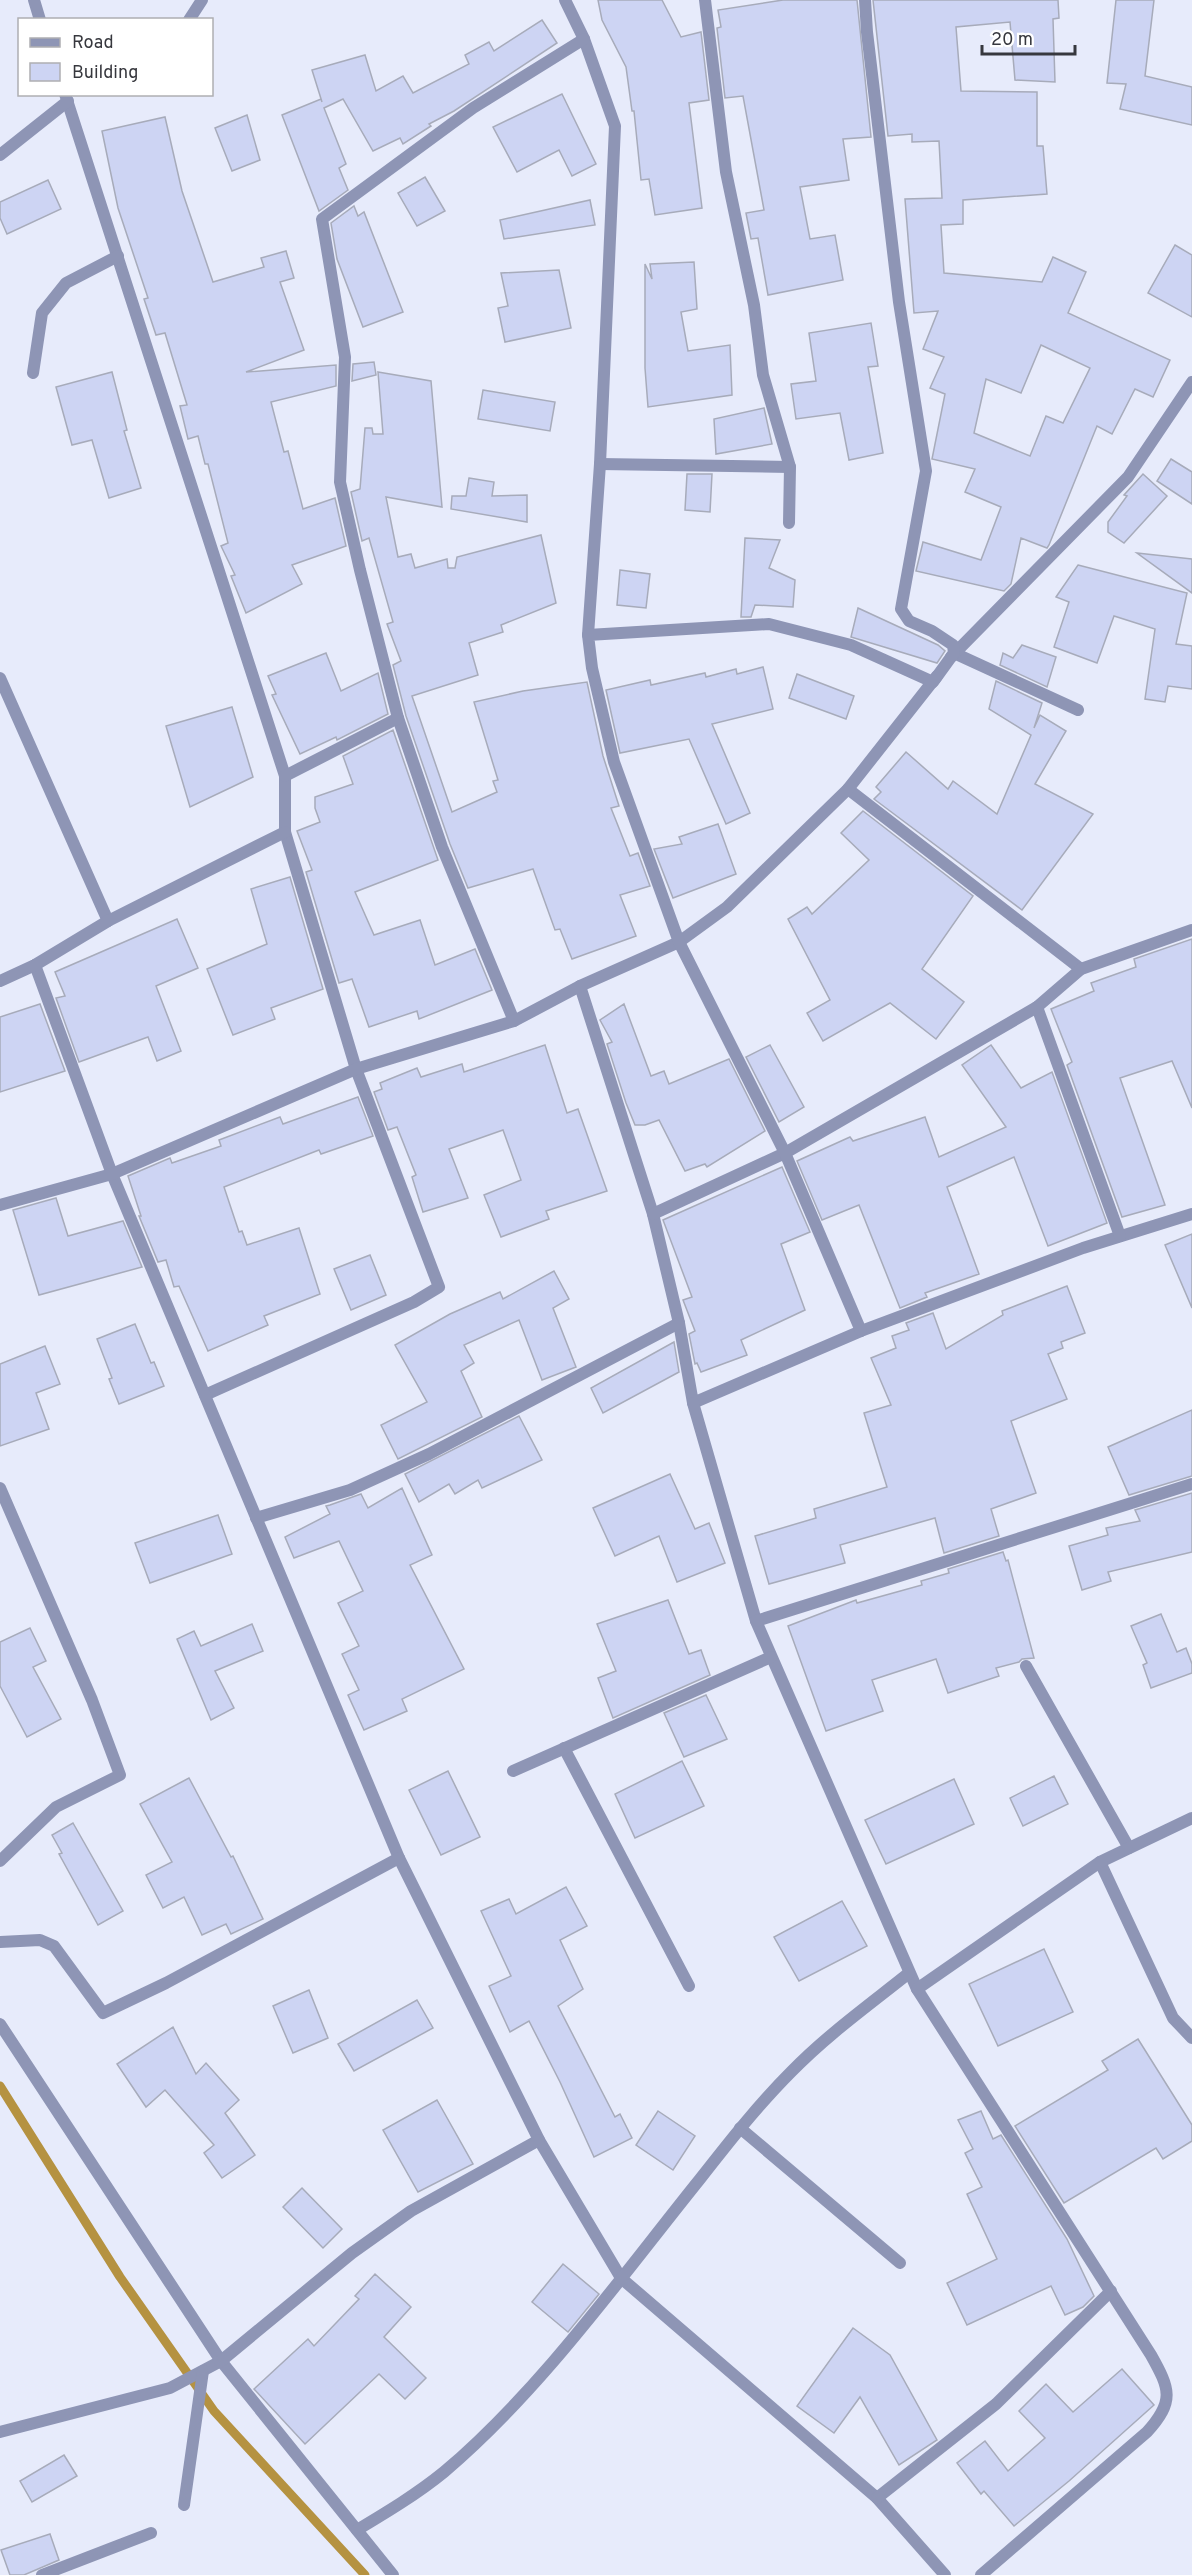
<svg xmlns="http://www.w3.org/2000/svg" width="1192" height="2575" viewBox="0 0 1192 2575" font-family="Overpass,sans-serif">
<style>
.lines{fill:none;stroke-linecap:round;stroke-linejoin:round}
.stream{stroke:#b59241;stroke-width:9}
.building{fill:#cdd4f3;stroke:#a7abba;stroke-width:1.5;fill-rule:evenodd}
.street{stroke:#8e95b5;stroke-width:12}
</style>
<rect width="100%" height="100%" fill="#e7ebfb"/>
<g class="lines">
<polyline class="stream" points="0,2086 120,2277 214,2411 365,2575"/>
</g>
<g class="building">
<polygon points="598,0 662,0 681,37 701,32 709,100 689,103 702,208 655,215 649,179 641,180 634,111 632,111 626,67 602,20"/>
<polygon points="783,0 857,0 871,137 843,139 849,180 800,187 810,239 835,235 843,280 768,295 758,238 751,239 746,213 764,210 743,96 725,98 717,28 721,27 718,10"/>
<path d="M873,0h185l1,18 -6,1 2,63 -40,-2 -5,-58 -54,5 5,64 76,1v54h6l4,48 -84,6v24l-22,1 3,48 98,9 11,-25 33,15 -18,41 102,47 -17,37 -18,-8 -23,45 -15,-8 -48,119 -2,3 -26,-10 -10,46 -7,7 -88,-20 7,-29 58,18 20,-53 -36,-15 10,-23 -43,-10 13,-65 -15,-6 14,-31 -21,-8 15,-38 -24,2 -9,-114 37,-1 -3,-57 -27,1v-8l-24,2zM1041,345l49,23 -27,55 -17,-7 -16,40 -56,-23 12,-54 35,14z"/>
<polygon points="1116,0 1154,0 1145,76 1192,87 1192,125 1120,109 1126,84 1107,83"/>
<polygon points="542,20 557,43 454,111 429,124 431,126 403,144 400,138 373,151 343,99 324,108 346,164 339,168 348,190 319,211 282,115 321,99 322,102 312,70 365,55 376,91 403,76 413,93 469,64 465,55 489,42 494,51"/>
<polygon points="562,94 596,164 572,176 559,150 517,172 493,127"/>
<polygon points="247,115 260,160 232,171 215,128"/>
<polygon points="165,117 182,191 213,282 264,267 261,258 286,251 294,278 280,282 304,350 246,372 336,365 336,386 271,402 284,452 288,451 303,509 335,498 346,546 292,565 302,584 246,613 231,576 235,575 221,546 228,543 208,464 205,464 198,436 188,439 180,406 187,405 165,333 156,335 144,299 148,298 118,208 102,131"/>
<polygon points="425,177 445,211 417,226 398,193"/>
<polygon points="48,180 61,209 7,234 0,218 0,202"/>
<polygon points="590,200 595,225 504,239 500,220"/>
<polygon points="354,206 358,216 364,212 403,312 363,327 337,259 331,223"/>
<polygon points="1175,245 1192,255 1192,317 1148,293"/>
<polygon points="694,262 697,309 681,312 688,351 730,345 732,395 648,407 645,368 645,264 652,279 650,264"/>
<polygon points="559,270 571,328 505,342 498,308 508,306 501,273"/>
<polygon points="871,323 878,366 868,367 883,453 849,460 840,413 796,419 791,384 816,381 809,333"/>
<polygon points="374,362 376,375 352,381 353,364"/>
<polygon points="112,372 127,430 124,431 141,488 109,498 92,440 72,445 56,387"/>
<polygon points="378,372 431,381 442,507 386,497 398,557 411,554 415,568 447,559 448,568 455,568 457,557 541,535 556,603 501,625 503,632 469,643 478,675 412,696 452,812 497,792 493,781 498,780 474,702 523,691 587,682 603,756 619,806 611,808 630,856 638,853 650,886 620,895 636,936 572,959 560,929 555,930 533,869 468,888 450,844 406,716 393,665 401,661 387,624 393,622 369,538 362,541 351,492 360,489 365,428 372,428 373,434 383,434"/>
<polygon points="483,390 555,402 550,431 478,419"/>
<polygon points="764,408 772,444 716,454 714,419"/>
<polygon points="1171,459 1192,472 1192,504 1157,481"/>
<polygon points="687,474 712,474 710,512 685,510"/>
<polygon points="1143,474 1167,496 1124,543 1108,532 1108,522 1127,496 1124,495"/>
<polygon points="469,478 494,482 492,496 527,495 527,522 451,509 452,496 466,496"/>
<polygon points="745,538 780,540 769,568 795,580 793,607 755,605 751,617 741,617"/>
<polygon points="1137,553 1192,559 1192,593"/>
<polygon points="1078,565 1187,593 1176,644 1192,646 1192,689 1168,686 1165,702 1145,699 1155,629 1114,616 1097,663 1054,647 1069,602 1056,597"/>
<polygon points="620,570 650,574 646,608 617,605"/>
<polygon points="858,608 938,645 945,651 937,663 851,637"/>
<polygon points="1022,645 1056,657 1047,687 1000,665 1003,653 1013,658"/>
<polygon points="326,653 341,691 378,673 388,714 337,740 336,737 300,754 272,695 276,694 268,676"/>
<polygon points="763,667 773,709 712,724 750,813 726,824 689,739 620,753 606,690 650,680 651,685 705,673 706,677 736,669 737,674"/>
<polygon points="797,674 854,696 846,719 789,698"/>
<polygon points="996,681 1042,703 1034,728 1040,715 1066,731 1035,784 1093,814 1022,910 874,799 881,792 876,787 906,752 948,789 953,781 997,814 1031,735 989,709"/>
<polygon points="232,707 253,777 190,807 166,726"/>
<polygon points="393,730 438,860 355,892 374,935 420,920 435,965 475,949 492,990 419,1019 417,1011 369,1027 352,979 339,983 306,872 312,870 297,831 320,822 315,808 315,797 353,784 343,756"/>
<polygon points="863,811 973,896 922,969 964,1002 936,1039 890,1003 823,1041 807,1013 830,1000 788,919 807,907 812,914 869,860 841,833"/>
<polygon points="718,824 736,874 673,898 654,849 682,844 679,837"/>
<polygon points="290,877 323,989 271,1008 275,1019 233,1035 207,969 267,944 251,889"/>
<polygon points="177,919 198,968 156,986 181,1051 157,1061 148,1037 79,1062 56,998 65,996 55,972"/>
<polygon points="1192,939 1192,1108 1172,1061 1120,1078 1165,1205 1122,1217 1067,1065 1072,1062 1051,1009 1094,991 1091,983 1136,967 1134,959"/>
<polygon points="40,1004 65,1071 0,1092 0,1017"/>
<polygon points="624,1004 651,1076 664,1071 669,1084 729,1059 765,1131 707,1167 705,1164 685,1171 659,1120 645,1125 635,1125 626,1103 607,1044 612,1042 600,1020"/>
<polygon points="545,1045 567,1113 578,1109 607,1191 546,1211 549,1219 501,1237 484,1195 521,1180 503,1130 449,1149 468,1198 423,1212 412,1177 416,1175 397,1127 388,1130 374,1092 382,1089 380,1083 417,1068 421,1077 462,1064 464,1072"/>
<polygon points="770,1045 804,1107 779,1122 746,1057"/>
<polygon points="991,1045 1021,1088 1052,1072 1107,1223 1048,1246 1014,1157 947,1187 979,1274 925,1293 927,1297 900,1308 859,1205 822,1220 797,1161 850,1137 853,1141 925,1117 939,1157 1006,1127 962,1065"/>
<polygon points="358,1097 373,1136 321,1154 319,1150 224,1187 239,1232 242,1231 247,1245 299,1228 320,1294 264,1316 268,1325 208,1351 179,1286 174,1287 166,1260 158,1262 139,1216 141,1216 128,1176 170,1158 172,1163 221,1146 219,1140 280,1117 283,1124"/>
<polygon points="782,1167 810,1232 781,1244 805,1310 741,1340 747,1355 701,1372 697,1363 695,1364 689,1334 695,1331 683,1300 692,1297 663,1220"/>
<polygon points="56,1198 68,1236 123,1221 142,1267 39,1295 13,1210"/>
<polygon points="1192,1234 1192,1308 1165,1245"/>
<polygon points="370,1255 386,1295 351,1310 334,1269"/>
<polygon points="554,1271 569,1299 553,1308 576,1367 542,1380 519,1320 464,1345 474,1363 461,1371 482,1417 398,1459 381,1425 427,1402 395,1345 450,1314 500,1292 503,1299"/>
<polygon points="1067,1286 1085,1333 1061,1342 1063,1348 1048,1354 1067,1399 1011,1421 1036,1493 991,1509 999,1536 944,1553 935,1518 840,1545 845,1563 769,1584 755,1536 816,1518 814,1509 887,1487 864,1413 891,1405 871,1358 896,1348 892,1336 909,1330 906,1323 933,1313 946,1349 1003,1315 1002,1311"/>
<polygon points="135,1324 151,1363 154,1362 164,1386 119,1404 109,1379 112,1378 97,1339"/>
<polygon points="674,1342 679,1372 603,1413 591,1388"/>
<polygon points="45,1346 60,1384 36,1393 49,1429 0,1446 0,1364"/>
<polygon points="1192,1410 1192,1476 1129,1495 1108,1447"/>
<polygon points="519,1416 542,1460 482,1488 478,1480 455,1494 449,1484 419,1502 405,1474"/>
<polygon points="670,1474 695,1529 709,1523 725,1563 677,1582 659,1536 615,1556 593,1508"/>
<polygon points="402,1488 432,1555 410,1565 464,1669 402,1699 407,1711 364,1730 348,1695 359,1690 342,1654 359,1646 338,1603 363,1591 339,1541 294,1558 285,1537 330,1514 326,1506 330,1505 361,1494 368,1508"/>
<polygon points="1192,1493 1192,1552 1108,1572 1111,1581 1082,1590 1069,1546 1108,1535 1106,1528 1140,1521 1135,1510"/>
<polygon points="218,1515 232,1554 150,1583 135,1543"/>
<polygon points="1003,1552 1006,1561 1008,1560 1034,1658 1022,1659 1019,1662 996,1668 999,1676 948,1693 936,1659 872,1680 883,1711 826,1731 788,1626 856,1600 857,1603 922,1585 921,1581 949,1573 948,1569"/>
<polygon points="668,1600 689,1654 701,1650 710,1675 613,1718 598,1678 616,1671 597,1624"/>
<polygon points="1161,1614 1177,1652 1186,1648 1192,1664 1192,1673 1151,1688 1143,1665 1147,1663 1131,1626"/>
<polygon points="252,1624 263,1651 215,1671 234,1708 211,1720 177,1639 194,1631 201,1646"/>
<polygon points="30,1628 46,1661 33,1667 61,1719 27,1737 0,1686 0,1642"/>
<polygon points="706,1695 727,1739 684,1757 664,1713"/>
<polygon points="682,1761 704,1806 635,1838 615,1794"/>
<polygon points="448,1771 480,1837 441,1855 409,1790"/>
<polygon points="1054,1776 1068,1804 1023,1826 1010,1798"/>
<polygon points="189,1778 231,1857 233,1856 263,1919 231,1934 226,1924 202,1935 184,1897 163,1908 146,1875 172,1862 140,1804"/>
<polygon points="954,1779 974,1824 886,1864 865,1820"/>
<polygon points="73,1823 123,1911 98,1925 59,1854 62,1853 52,1835"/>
<polygon points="566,1887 587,1926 560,1940 583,1989 558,2006 615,2117 620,2114 632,2138 594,2157 560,2082 529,2021 510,2032 489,1986 511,1976 481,1911 509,1899 516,1914"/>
<polygon points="842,1901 867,1946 799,1981 774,1937"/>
<polygon points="1044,1949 1073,2012 998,2046 969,1984"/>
<polygon points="309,1990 328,2038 293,2053 273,2006"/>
<polygon points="417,2000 433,2028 354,2071 338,2044"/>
<polygon points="173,2027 196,2074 206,2063 239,2100 225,2113 255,2155 222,2178 204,2153 214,2145 165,2090 146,2107 117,2064"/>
<polygon points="1138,2039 1192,2125 1192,2141 1163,2159 1156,2148 1064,2203 1015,2126 1108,2070 1102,2061"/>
<polygon points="437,2100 473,2164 418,2192 383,2130"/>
<polygon points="658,2111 695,2136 673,2170 636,2145"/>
<polygon points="981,2111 993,2139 1001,2135 1067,2239 1094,2296 1083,2307 1065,2315 1051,2286 967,2325 947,2283 997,2259 967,2194 982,2187 965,2153 973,2149 958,2120"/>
<polygon points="302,2188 342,2229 323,2248 283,2207"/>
<polygon points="563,2264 599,2294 568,2332 532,2302"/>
<polygon points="375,2274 411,2307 384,2337 426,2378 405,2399 379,2374 305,2444 254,2389 308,2339 314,2346 359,2299 355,2296"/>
<polygon points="853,2328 890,2355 937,2440 899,2465 860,2397 834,2433 797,2406"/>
<polygon points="1122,2369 1154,2405 1069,2481 1014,2526 984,2491 981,2494 957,2463 985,2441 1008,2471 1045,2438 1019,2411 1046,2384 1073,2412"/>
<polygon points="64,2455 77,2476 32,2502 20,2481"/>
<polygon points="50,2534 59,2560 24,2575 10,2575 1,2550"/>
</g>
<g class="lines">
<g class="street">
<polyline points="34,0 40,20"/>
<polyline points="565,0 584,39 615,126 600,464 588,635"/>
<polyline points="705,0 726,172 754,305 763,375 790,467 789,523"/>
<polyline points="189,20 202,0"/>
<polyline points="65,94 285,776 285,832 356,1069 439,1287 414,1302 205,1395"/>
<polyline points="0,155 68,101"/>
<polyline points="33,373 42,313 66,283 118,256"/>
<polyline points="600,464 790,467"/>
<polyline points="954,653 1078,710"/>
<polyline points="951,657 1128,477 1192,382"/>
<polyline points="0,678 108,921"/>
<polyline points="398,718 442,847 514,1021"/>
<polyline points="285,776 398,718 360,570 340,482 345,357 322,219 473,108 584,39"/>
<polyline points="848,789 1081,969"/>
<polyline points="35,965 112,1174 399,1858 539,2140 621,2278 877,2498 945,2575"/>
<polyline points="0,981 35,965 108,921 285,832"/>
<polyline points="580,986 653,1214 679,1323 693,1403 861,1331 1083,1248 1192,1214"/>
<polyline points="1037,1007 1120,1236"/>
<polyline points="0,1205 112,1174 356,1069 514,1021 580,986 679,942 727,907 848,789 937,676"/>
<polyline points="653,1214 785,1153 1037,1007 1081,969 1192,930"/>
<polyline points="861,1331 785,1153 679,942 614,762 592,668 588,635 769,624 851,645 933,682 954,653 953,645 932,631 909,621 901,609 926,471 899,302 867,32 865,0"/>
<path d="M693,1403l63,218 161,368 234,366c19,34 24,46 -4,77l-166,143"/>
<polyline points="0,1488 92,1700 120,1775 56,1807 0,1861"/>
<polyline points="256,1518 350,1490 429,1454 679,1323"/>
<polyline points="756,1621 1192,1484"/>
<polyline points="1026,1666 1129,1848"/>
<polyline points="564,1748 689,1986"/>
<polyline points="513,1771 771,1657"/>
<polyline points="1100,1862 1173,2018 1192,2038"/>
<polyline points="0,1942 40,1940 54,1946 103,2013 166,1983 399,1858"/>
<polyline points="917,1989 1100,1862 1192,1818"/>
<polyline points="0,2024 221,2361 393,2575"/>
<polyline points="740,2128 900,2263"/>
<polyline points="0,2432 170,2388 221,2361 352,2253 411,2211 539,2140"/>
<polyline points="877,2498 996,2404 1111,2291"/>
<polyline points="184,2505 203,2371"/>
<path d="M357,2530c30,-18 60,-36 87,-58 96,-81 177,-195 256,-293 29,-37 58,-74 91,-107 36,-37 78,-67 118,-99"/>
<polyline points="42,2575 151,2533"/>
</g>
</g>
<rect x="18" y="18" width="195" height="78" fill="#ffffff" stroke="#afafb2" stroke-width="1.5"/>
<rect x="30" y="38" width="30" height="9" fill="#8e95b5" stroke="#afafb2" stroke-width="1.5"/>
<text x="72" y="48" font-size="18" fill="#37383e">Road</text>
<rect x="30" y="63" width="30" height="18" fill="#cdd4f3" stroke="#afafb2" stroke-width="1.5"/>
<text x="72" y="78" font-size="18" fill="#37383e">Building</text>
<path d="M982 45v9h93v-9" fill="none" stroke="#37383e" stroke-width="3"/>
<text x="991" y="45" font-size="18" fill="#37383e" stroke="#ffffff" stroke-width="4.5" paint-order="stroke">20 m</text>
</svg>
